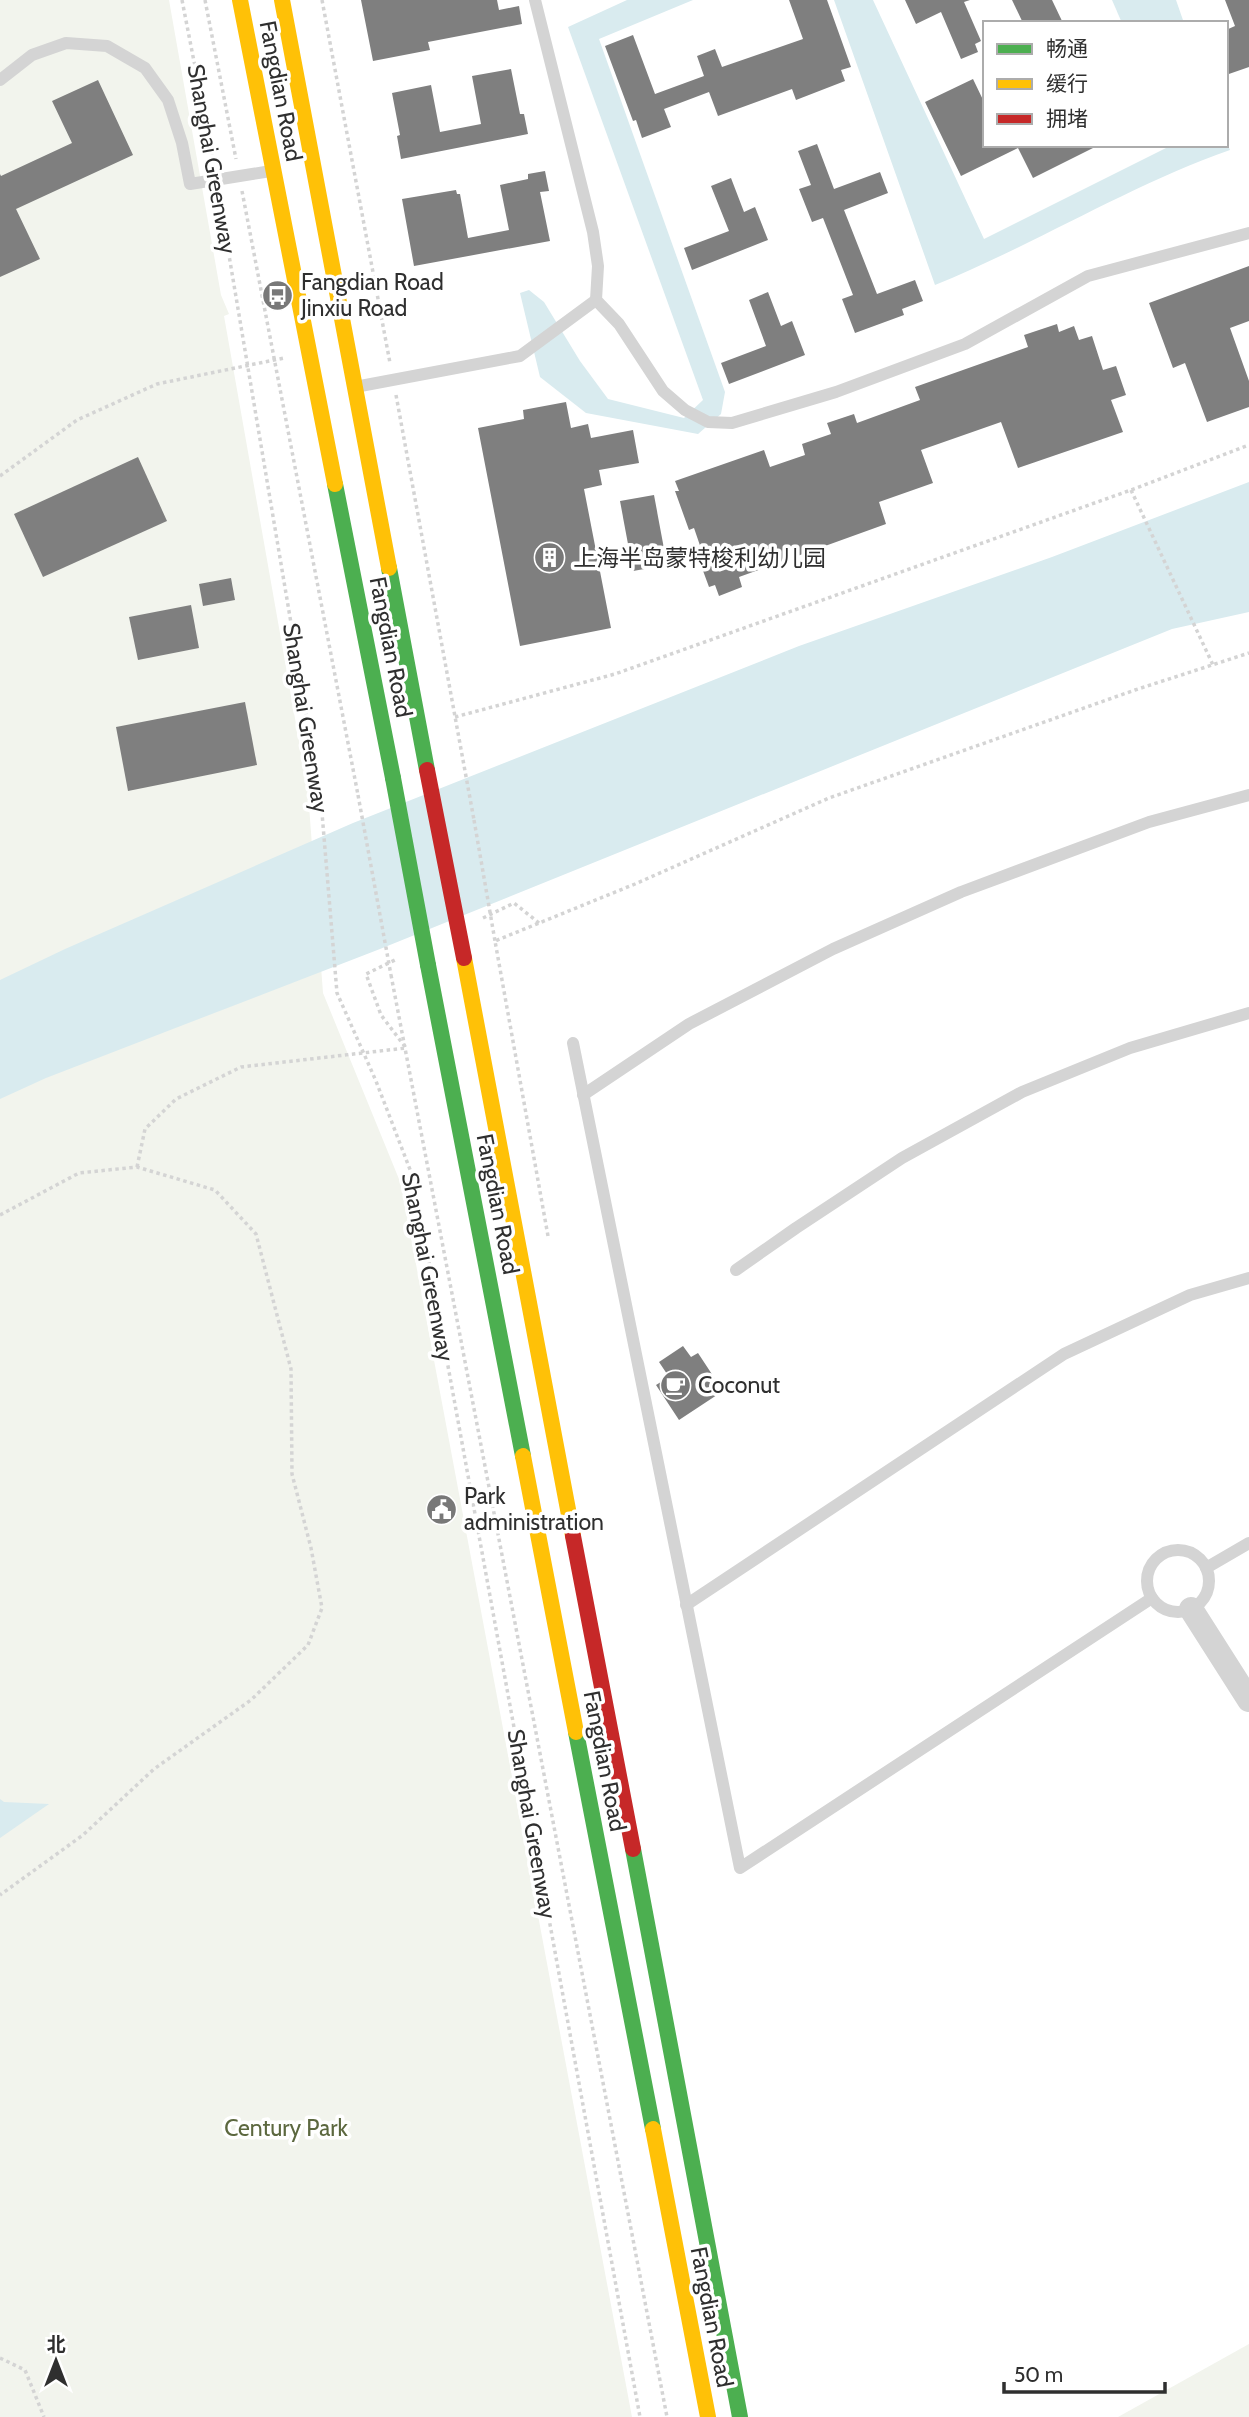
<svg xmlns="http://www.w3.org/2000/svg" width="1249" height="2417" viewBox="0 0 1249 2417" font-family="Cabin,'Noto Sans SC',sans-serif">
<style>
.green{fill:#f2f4ed}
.water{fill:#d9ebef}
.building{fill:#7f7f7f}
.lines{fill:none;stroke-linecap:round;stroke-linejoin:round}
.path{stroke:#d4d4d4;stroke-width:3.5;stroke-dasharray:3.5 3.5;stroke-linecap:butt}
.lane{stroke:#d4d4d4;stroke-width:12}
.street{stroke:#d4d4d4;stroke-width:24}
.fast{stroke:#4caf50;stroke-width:16}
.slow{stroke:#ffc107;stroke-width:16}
.jam{stroke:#c62828;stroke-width:16}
.path-bridge{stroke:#d4d4d4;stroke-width:3.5;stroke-dasharray:3.5 3.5;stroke-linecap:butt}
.fast-bridge{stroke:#4caf50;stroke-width:16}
.jam-bridge{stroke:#c62828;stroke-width:16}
.labels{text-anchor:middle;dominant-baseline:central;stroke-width:7;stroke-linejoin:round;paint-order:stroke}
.street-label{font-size:23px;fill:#2f2f2f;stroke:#fff}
.poi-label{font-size:23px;fill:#2f2f2f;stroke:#fff;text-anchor:start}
.park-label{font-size:23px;fill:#5c683f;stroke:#fff}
</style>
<rect width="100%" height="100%" fill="#fff"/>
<g class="green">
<polygon points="0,0 169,0 221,295 229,314 224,316 308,792 323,993 401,1184 632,2417 0,2417"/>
<polygon points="1249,2344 1249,2417 1118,2417"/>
</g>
<g class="water">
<polygon points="627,0 693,0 599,39 725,392 721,414 698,434 586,413 540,377 520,293 529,290 544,302 580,361 608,399 684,418 703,400 568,27"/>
<path d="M834,0h39l111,239 188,-94h54v-5l4,10c-102,36 -194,94 -295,135z"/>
<polygon points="1112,0 1176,0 1184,23 1122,23"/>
<polygon points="1249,482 1249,612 1172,629 380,949 46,1078 0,1099 0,980 65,949 353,823 799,646 1052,557"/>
<polygon points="0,1799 4,1802 49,1804 0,1838"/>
</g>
<g class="building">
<polygon points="361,0 497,0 499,10 519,6 522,24 428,42 430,50 373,61"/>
<polygon points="789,0 827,0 851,67 841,70 845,81 796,100 792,89 718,116 709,92 664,109 671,127 642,138 636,120 633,121 605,46 633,35 655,94 704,76 697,56 715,49 722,67 803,39"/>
<polygon points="905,0 970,0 964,2 981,41 975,44 978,52 961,59 941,12 916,24"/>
<polygon points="1012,0 1052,0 1063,23 1023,23"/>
<polygon points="1225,0 1249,0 1249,67 1226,75 1226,30 1235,26"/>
<polygon points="511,69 520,114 524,114 528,134 401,159 397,136 400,135 392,93 431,85 440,132 481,124 472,76"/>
<polygon points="973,79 985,104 985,145 1099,145 1033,178 1018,148 961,176 925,102"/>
<polygon points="98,80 133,155 16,209 40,259 0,277 0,174 1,176 72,143 52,101"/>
<polygon points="817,144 834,189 880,172 888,193 844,210 877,294 915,280 923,301 902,309 904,315 855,333 842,299 853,295 823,218 812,222 799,189 811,185 798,151"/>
<polygon points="545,171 549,191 540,192 550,241 414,266 402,199 456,190 457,194 460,194 468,238 509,230 500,185 528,179 528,174"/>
<polygon points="731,178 744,212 755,207 768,240 692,270 684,248 729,231 711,186"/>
<polygon points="1249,266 1249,321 1230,328 1249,381 1249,407 1207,422 1185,363 1173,368 1149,303"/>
<polygon points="768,292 781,326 792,321 805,355 729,384 721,363 766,346 749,300"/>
<polygon points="1057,324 1059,332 1074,326 1079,340 1092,336 1103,370 1116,366 1126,395 1111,400 1123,432 1018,468 1001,422 921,450 933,483 879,502 886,524 739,577 742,587 719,596 715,585 709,587 702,568 707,566 694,528 689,530 675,491 679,491 675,481 764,450 770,467 805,455 802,444 831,434 827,423 854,414 857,423 920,400 915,387 1028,347 1024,335"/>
<polygon points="566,402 571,428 588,424 591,438 633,430 639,463 599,470 602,485 584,489 611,628 520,646 478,428 524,419 523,410"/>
<polygon points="138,457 167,521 43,577 14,514"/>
<polygon points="654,495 667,565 633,571 620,501"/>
<polygon points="231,578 235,600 203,606 199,584"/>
<polygon points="191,605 199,648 138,660 129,617"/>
<polygon points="245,702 257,765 128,791 116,727"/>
<polygon points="683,1346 691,1357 698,1353 723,1391 679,1420 656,1385 669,1377 659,1362"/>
</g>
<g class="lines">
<g class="path">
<polyline points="182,0 214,164"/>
<polyline points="205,0 236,159"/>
<polyline points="322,0 390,363"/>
<polyline points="242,191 358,795"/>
<polyline points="219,196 321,801 337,993 376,1081 414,1180 640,2417"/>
<polyline points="396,395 474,820"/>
<polyline points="0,476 77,420 157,384 284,358"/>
<polyline points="1131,490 1213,665"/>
<polyline points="455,717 615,674 1131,490 1249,445"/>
<polyline points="483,918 514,903 539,923"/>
<polyline points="391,975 667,2417"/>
<polyline points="137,1167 145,1129 176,1099 241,1067 406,1048 381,1015 366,974 397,959"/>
<polyline points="0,1215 79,1173 137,1167 215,1190 256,1234 291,1369 292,1474 311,1548 322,1608 308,1645 251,1700 154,1769 83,1835 0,1895"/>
<polyline points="548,1236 495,941 635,884 829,798 1135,690 1249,653"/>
<polyline points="0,2358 25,2370 44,2417"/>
</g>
<g class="lane">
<polyline points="535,0 593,232 598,266 596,300 619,324 663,391 685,410 708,422 732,423 836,392 965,344 1088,276 1249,233"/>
<polyline points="0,80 32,55 66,43 107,46 145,68 168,100 182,143 190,184 271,171"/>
<polyline points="355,387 520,356 596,300"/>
<polyline points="573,1043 740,1868 1152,1598"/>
<polyline points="583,1095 689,1024 833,949 961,892 1149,822 1249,795"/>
<polyline points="736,1270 796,1228 902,1158 1022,1092 1130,1048 1249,1013"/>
<circle cx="1178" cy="1581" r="31"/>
<polyline points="1206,1568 1249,1543"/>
<polyline points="686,1605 1064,1354 1190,1295 1249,1278"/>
</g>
<polyline class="street" points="1191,1609 1249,1700"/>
<g class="fast">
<polyline points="335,484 393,778"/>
<polyline points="389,568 427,770"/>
<polyline points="428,965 523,1456"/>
<polyline points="576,1732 653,2129"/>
<polyline points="633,1849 740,2417"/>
</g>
<g class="slow">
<polyline points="240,0 335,484"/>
<polyline points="282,0 389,568"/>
<polyline points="464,958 573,1536"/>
<polyline points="523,1456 576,1732"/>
<polyline points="653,2129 708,2417"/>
</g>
<polyline class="jam" points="573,1536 633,1849"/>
<g class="path-bridge">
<polyline points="358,795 391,975"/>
<polyline points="474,820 495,941"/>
</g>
<polyline class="fast-bridge" points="393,778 428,965"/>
<polyline class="jam-bridge" points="427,770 464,958"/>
</g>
<defs>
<symbol id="bus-disc" viewBox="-11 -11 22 22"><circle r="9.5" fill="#787878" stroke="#fff"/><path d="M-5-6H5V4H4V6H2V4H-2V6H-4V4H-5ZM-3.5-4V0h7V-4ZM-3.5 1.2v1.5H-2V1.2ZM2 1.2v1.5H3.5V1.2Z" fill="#fff"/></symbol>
<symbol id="building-disc" viewBox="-11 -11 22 22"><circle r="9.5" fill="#787878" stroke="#fff"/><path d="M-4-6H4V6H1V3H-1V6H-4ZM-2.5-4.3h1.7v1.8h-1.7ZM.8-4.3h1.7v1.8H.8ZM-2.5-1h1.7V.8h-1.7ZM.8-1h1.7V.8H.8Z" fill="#fff"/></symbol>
<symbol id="cafe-disc" viewBox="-11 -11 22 22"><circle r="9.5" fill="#787878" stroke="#fff"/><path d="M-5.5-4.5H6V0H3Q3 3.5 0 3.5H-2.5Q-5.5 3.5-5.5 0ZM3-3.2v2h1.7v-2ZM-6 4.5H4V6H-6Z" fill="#fff"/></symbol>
<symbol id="civic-disc" viewBox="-11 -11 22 22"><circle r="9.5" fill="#787878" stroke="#fff"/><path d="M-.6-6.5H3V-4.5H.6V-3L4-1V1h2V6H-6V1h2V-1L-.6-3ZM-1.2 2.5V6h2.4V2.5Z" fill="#fff"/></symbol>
</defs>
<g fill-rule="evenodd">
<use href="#bus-disc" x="260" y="278" width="35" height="35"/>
<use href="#building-disc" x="532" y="540" width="35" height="35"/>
<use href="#cafe-disc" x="658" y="1368" width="35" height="35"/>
<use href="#civic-disc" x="424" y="1492" width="35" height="35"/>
</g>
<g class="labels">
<g class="street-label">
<text transform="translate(281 91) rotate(79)">Fangdian Road</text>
<text transform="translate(212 159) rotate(80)">Shanghai Greenway</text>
<text transform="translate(391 647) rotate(79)">Fangdian Road</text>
<text transform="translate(306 718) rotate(81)">Shanghai Greenway</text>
<text transform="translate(498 1204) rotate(79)">Fangdian Road</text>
<text transform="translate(428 1267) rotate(79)">Shanghai Greenway</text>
<text transform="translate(605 1761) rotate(79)">Fangdian Road</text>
<text transform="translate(532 1824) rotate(80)">Shanghai Greenway</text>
<text transform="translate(712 2317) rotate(79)">Fangdian Road</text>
</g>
<g class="poi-label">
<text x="301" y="282">Fangdian Road<tspan x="301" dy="26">Jinxiu Road</tspan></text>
<text x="573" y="558">上海半岛蒙特梭利幼儿园</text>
<text x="698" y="1385">Coconut</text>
<text x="464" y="1496">Park<tspan x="464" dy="26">administration</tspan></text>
</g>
<g class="park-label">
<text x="286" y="2128">Century Park</text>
</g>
</g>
<rect x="983" y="21" width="245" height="126" fill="#ffffff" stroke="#acacac" stroke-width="2"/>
<rect x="997" y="44" width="35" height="10" fill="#4caf50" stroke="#acacac" stroke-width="2"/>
<text x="1046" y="56" font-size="21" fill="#2f2f2f">畅通</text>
<rect x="997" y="79" width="35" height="10" fill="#ffc107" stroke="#acacac" stroke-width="2"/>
<text x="1046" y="91" font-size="21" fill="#2f2f2f">缓行</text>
<rect x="997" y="114" width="35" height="10" fill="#c62828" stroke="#acacac" stroke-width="2"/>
<text x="1046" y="126" font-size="21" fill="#2f2f2f">拥堵</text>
<g transform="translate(56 2361)" stroke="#ffffff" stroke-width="5" paint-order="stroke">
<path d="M0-5L12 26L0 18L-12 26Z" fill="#2f2f2f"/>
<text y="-10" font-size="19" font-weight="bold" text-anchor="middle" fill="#2f2f2f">北</text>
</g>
<path d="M1004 2382v10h161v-10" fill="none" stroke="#2f2f2f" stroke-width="3.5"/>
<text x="1014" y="2382" font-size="21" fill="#2f2f2f" stroke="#ffffff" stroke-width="5" paint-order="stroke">50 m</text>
</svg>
